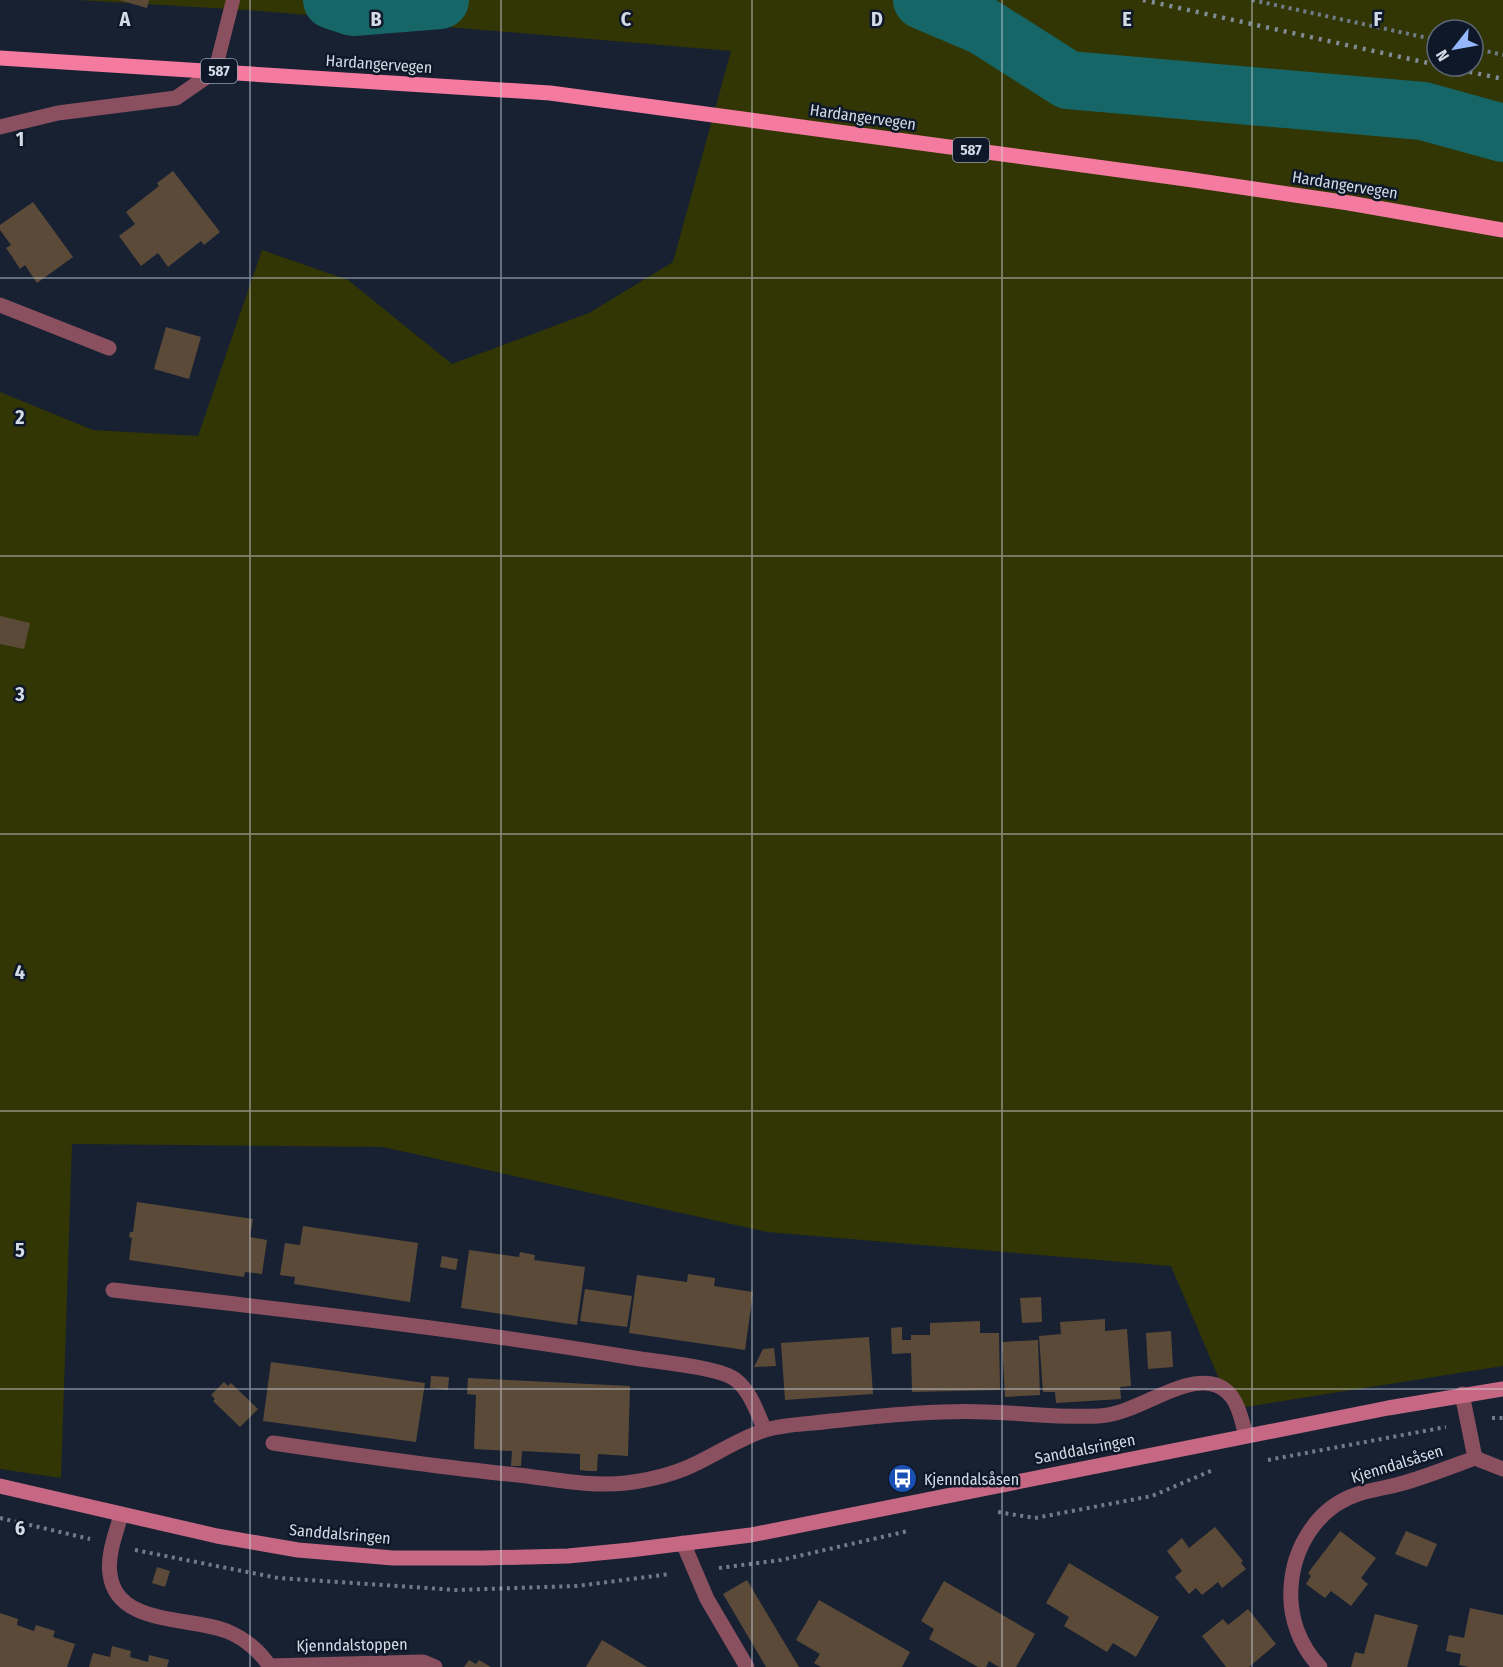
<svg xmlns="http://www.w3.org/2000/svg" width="1503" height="1667" viewBox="0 0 1503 1667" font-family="'Fira Sans Condensed',sans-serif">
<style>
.green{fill:#323604;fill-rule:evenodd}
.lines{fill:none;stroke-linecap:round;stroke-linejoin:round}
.river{stroke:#166667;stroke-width:58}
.building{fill:#5c4a39}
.path{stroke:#727b89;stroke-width:4;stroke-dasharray:3 4.5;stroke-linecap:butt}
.service{stroke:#8a5060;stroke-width:14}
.minor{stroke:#8a5060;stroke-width:15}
.secondary{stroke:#c66884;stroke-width:15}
.primary{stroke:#f47a9f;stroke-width:15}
.rail{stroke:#828b98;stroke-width:4.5;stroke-dasharray:3 6;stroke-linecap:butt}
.grid{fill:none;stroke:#d3dbe6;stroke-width:1.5;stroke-opacity:0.55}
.labels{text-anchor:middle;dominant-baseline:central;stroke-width:5;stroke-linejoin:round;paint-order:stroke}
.shield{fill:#0e1828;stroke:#98a0ad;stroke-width:1.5}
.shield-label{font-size:15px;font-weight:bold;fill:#d3dbe6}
.street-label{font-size:16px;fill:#d3dbe6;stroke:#0e1828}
.poi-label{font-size:16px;fill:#d3dbe6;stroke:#0e1828;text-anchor:start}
.grid-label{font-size:20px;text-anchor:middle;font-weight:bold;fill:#d3dbe6;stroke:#0e1828;stroke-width:5;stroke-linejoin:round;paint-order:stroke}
</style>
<rect width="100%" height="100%" fill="#172132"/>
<path class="green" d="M78,0h1425v1366l-271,43 -61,-143 -404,-34 -384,-85 -311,-3 -11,334 -61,-9v-1077l93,38 105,6 64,-186 86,30 104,84 137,-51 84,-51 58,-211 -484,-41zM1437,30h36v36h-36z"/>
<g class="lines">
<g class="river">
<polyline points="332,0 353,7 440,0"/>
<polyline points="922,0 983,26 1068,80 1423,111 1503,133"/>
</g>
</g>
<g class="building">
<polygon points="119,0 149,0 147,8"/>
<polygon points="173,171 220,232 204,245 201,241 168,267 158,253 141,266 119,236 135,224 126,212 159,186 157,183"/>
<polygon points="33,202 73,257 37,283 25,265 20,269 13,258 6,248 11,245 0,230 0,225"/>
<polygon points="166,327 201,337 189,379 154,369"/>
<polygon points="0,616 30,623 24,649 0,644"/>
<polygon points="137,1202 253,1219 250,1237 267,1240 262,1274 245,1272 244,1277 129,1260 132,1238 129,1237 130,1232 133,1232"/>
<polygon points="303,1226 418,1243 410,1302 294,1284 295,1277 280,1275 285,1243 300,1245"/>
<polygon points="469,1250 519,1257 520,1252 535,1255 534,1260 585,1267 577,1325 461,1308"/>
<polygon points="442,1256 458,1259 456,1270 440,1267"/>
<polygon points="688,1274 715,1278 714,1286 753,1292 745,1350 629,1333 637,1275 687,1282"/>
<polygon points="585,1289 632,1296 627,1327 580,1321"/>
<polygon points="1041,1297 1042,1322 1022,1323 1020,1298"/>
<polygon points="1105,1319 1105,1331 1127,1329 1131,1386 1120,1387 1121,1399 1056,1403 1055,1392 1043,1392 1039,1336 1061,1334 1060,1322"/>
<polygon points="980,1321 980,1333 999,1333 1000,1390 912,1392 911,1353 892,1354 891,1328 902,1327 902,1340 911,1340 911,1335 930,1335 930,1323"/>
<polygon points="1171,1331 1173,1367 1148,1369 1146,1333"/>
<polygon points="869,1337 873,1394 785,1400 781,1343"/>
<polygon points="1038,1340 1040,1395 1005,1397 1002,1342"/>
<polygon points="774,1348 776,1366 754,1367 763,1349"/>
<polygon points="271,1362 425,1383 416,1442 263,1421"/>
<polygon points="431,1376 449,1377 448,1390 430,1388"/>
<polygon points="468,1378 630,1386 628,1456 598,1454 597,1471 588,1471 580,1470 580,1454 522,1451 521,1466 511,1466 512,1451 474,1449 476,1395 467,1394"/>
<polygon points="224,1382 228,1386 231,1383 258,1409 240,1427 213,1401 215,1399 211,1395"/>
<polygon points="1215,1527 1243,1561 1241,1563 1246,1569 1222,1588 1218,1582 1202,1595 1196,1588 1189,1594 1175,1577 1182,1571 1167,1551 1182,1538 1189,1548"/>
<polygon points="1340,1531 1376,1558 1361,1578 1368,1584 1351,1606 1331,1591 1325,1598 1306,1584 1311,1576 1308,1573"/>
<polygon points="1406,1531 1437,1544 1427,1567 1395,1554"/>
<polygon points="1069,1563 1159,1617 1136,1657 1113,1643 1107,1652 1064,1626 1069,1617 1046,1603"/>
<polygon points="157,1567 170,1571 165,1587 152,1583"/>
<polygon points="747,1580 766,1612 799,1667 766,1667 723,1594"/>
<polygon points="944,1581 1035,1634 1016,1667 999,1667 989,1661 986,1667 978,1667 929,1639 934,1629 921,1621"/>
<polygon points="819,1600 910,1652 902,1667 821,1667 814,1663 820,1654 796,1640"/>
<polygon points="1470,1608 1503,1615 1503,1667 1469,1667 1459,1665 1461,1654 1446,1651 1449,1635 1464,1638"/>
<polygon points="1248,1609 1276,1644 1249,1667 1226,1667 1202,1636 1223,1619 1228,1625"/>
<polygon points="0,1613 18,1619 17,1625 34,1631 36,1625 55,1631 53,1637 75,1644 67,1667 0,1667"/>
<polygon points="1375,1614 1418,1625 1407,1667 1351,1667 1355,1652 1364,1654"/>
<polygon points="602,1640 647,1667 586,1667"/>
<polygon points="112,1646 131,1651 130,1657 148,1662 149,1655 169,1660 167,1667 89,1667 93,1653 110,1657"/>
<polygon points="469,1660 476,1664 479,1660 491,1667 464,1667"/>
</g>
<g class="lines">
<g class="path">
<polyline points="1252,0 1437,40"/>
<polyline points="1473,48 1503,55"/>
<polyline points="1492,1418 1503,1418"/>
<polyline points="1268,1460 1446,1427"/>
<polyline points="998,1512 1035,1518 1152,1496 1213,1470"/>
<polyline points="0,1518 90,1539"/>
<polyline points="135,1550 278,1578 456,1590 577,1586 670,1574"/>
<polyline points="719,1568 781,1560 908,1531"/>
</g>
<polyline class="service" points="215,71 233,0"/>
<g class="minor">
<polyline points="0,127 58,113 176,98 215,71"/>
<polyline points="0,305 109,348"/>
<path d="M113,1290c174,20 349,39 521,68 23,4 86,9 102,22 15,12 21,33 29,50"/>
<path d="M273,1443c81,12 163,24 245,32 35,4 73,12 108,8 23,-3 49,-9 69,-19 23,-11 46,-26 70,-34 21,-6 45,-6 66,-9 51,-5 103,-11 155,-9 38,1 75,6 113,4 39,-2 83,-42 117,-31 21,7 25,32 30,51"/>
<polyline points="1475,1458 1503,1469"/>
<path d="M121,1515c-5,18 -14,40 -11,59 6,53 83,42 119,58 16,7 32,20 41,35"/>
<polyline points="683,1543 707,1599 747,1667"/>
<polyline points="269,1666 423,1662 435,1667"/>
<path d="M1320,1667c-20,-21 -31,-49 -29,-79 2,-40 26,-81 67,-94 16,-5 33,-7 49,-12 23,-7 46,-16 68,-24l-13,-64"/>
</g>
<polyline class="secondary" points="0,1486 217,1536 298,1550 393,1558 483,1558 568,1556 630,1550 751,1535 1388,1408 1503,1389"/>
<polyline class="primary" points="0,58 550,93 1186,179 1349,203 1503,230"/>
<g class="rail">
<polyline points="1143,0 1437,65"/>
<polyline points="1443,66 1503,79"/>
</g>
</g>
<path class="grid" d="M250,0v1667M501,0v1667M752,0v1667M1002,0v1667M1252,0v1667M0,278h1503M0,556h1503M0,834h1503M0,1111h1503M0,1389h1503"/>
<defs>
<symbol id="bus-disc" viewBox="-11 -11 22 22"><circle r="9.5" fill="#1a4fb4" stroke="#0e1828"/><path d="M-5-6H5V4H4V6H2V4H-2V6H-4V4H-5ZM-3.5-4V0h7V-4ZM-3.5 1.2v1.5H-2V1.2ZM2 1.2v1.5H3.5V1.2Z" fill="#fff"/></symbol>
</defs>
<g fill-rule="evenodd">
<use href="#bus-disc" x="886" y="1462" width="33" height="33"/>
</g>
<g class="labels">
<g class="shield">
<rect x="201" y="59" width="36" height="24" rx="4.5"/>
<rect x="953" y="138" width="36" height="24" rx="4.5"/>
</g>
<g class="shield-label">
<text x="219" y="71">587</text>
<text x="971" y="150">587</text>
</g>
<g class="street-label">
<text transform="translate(379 64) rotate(4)">Hardangervegen</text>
<text transform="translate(863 117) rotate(8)">Hardangervegen</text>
<text transform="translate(1345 185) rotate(9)">Hardangervegen</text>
<text transform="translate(1085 1449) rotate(-11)">Sanddalsringen</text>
<text transform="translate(1397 1464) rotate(-17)">Kjenndalsåsen</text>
<text transform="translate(340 1534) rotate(5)">Sanddalsringen</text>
<text transform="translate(352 1645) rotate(-1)">Kjenndalstoppen</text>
</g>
<g class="poi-label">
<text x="924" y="1479">Kjenndalsåsen</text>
</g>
</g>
<g class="grid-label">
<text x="125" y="26">A</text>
<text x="376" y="26">B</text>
<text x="626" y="26">C</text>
<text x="877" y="26">D</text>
<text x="1127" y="26">E</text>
<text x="1378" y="26">F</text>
<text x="20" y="146">1</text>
<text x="20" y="424">2</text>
<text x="20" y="701">3</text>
<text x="20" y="979">4</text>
<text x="20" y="1257">5</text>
<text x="20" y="1535">6</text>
</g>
<g transform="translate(1455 48) rotate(239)"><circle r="28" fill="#0e1828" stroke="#5d6674" stroke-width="1.5"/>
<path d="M0-4.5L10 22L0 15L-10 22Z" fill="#96b6fd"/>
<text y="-9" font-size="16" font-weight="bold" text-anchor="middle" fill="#d3dbe6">N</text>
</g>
</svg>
